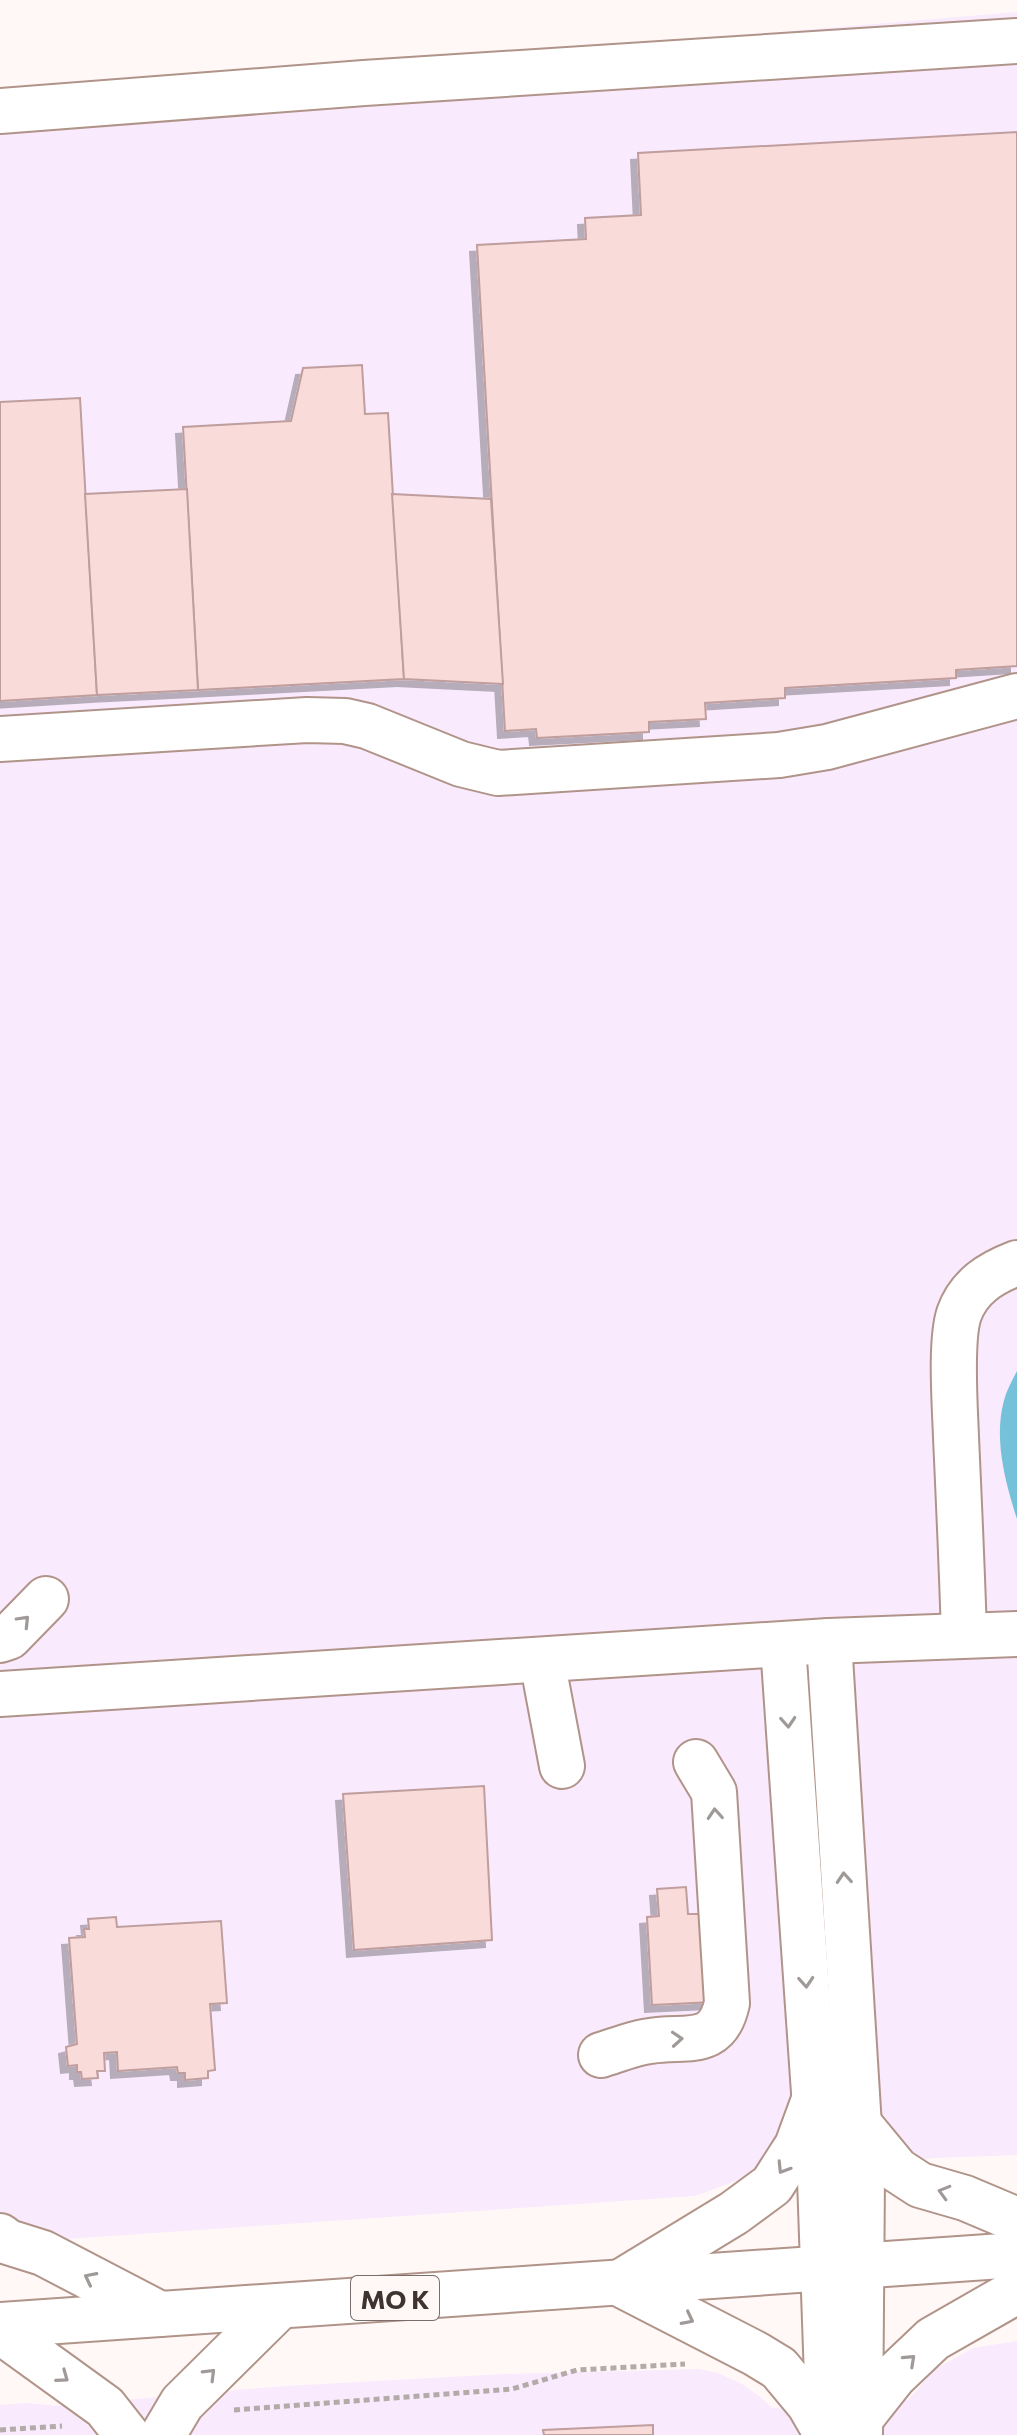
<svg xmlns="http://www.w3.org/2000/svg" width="1017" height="2435" viewBox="0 0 1017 2435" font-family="Commissioner,sans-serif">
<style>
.commercial{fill:#f9eafe}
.water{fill:#75c1d9}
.building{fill:#f9dbda;stroke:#bf9e9d;stroke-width:2;filter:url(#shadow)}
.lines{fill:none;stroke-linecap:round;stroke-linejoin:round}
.minor-casing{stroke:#b19489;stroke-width:48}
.major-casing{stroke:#b19489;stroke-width:48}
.path{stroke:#b4aba9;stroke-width:5;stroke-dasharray:6 4;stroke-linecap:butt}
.minor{stroke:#fff;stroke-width:44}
.major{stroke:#fff;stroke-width:44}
.oneway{stroke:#9f9997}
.labels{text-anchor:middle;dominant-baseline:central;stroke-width:7;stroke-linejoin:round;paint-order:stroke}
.shield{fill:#fff8f6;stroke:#796e6b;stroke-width:2}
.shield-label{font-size:26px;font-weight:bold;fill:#3f332f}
</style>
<defs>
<filter id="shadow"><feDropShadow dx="-7" dy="7" stdDeviation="0" flood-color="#0004"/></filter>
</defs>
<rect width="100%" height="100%" fill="#fff8f6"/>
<g class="commercial">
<polygon points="1017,12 1017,2155 935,2158 744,2178 695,2196 67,2239 30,2231 0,2233 0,98"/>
<polygon points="1017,2341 1017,2435 0,2435 0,2405 27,2403 57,2406 285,2386 504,2374 699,2369 718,2373 742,2384 759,2396 772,2408 908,2400 934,2370 955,2358 973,2348"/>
</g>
<path class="water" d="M1017,1371v148c-12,-38 -25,-85 -11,-125 3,-8 7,-15 11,-23z"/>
<g class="building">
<polygon points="1017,132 1017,666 956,670 956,678 785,688 785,698 705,703 706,719 649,722 649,732 537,738 536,729 505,731 477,245 586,239 585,218 641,215 638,153"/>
<polygon points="362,365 365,414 388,413 404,679 198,690 183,427 291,421 303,368"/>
<polygon points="80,398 97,695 0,701 0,402"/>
<polygon points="187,489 198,690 97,695 85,494"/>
<polygon points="392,494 491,499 503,684 404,679"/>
<polygon points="484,1786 492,1940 354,1950 343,1794"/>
<polygon points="686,1887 688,1914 708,1914 713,2002 652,2005 647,1917 659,1916 657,1889"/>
<polygon points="116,1917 117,1927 221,1921 227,2003 210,2004 215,2070 208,2071 208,2078 185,2080 185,2073 178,2073 177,2067 118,2071 117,2052 104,2053 105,2071 97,2071 98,2078 82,2079 81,2072 77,2072 77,2065 68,2066 66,2047 77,2044 69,1938 85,1937 84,1929 89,1929 88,1919"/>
<polygon points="653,2425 653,2435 544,2435 543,2430"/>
</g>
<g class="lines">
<defs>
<g id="minor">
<polyline points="0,111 364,83 1017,41"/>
<polyline points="0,739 307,720 345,721 367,726 461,764 498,773 779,755 827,747 1017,696"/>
<path d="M964,1635c-2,-66 -5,-132 -8,-198 -1,-30 -6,-96 3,-123 10,-28 32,-41 58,-51"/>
<polyline points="0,1640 9,1637 46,1599"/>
<polyline points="829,1641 862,2175 860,2435"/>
<polyline points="783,1645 820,2179 829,2435"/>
<polyline points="542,1660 562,1766"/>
<polyline points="0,1694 829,1641 1017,1634"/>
<path d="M601,2055c16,-5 33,-12 49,-14 37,-6 67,8 77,-38l-13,-211 -18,-30"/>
<polyline points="0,2236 8,2242 43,2253 160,2314"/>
<polyline points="0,2331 105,2407 127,2435"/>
<polyline points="163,2435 182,2403 280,2306"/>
</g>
<g id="major">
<polyline points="859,2124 897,2170 920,2185 965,2198 1017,2220"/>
<polyline points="624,2280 734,2213 772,2185 797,2146 815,2097"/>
<polyline points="618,2283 756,2354 779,2368 809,2404 827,2435"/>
<polyline points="0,2325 1017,2255"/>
<polyline points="860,2419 894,2376 933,2339 1017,2291"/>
</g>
</defs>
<use href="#minor" class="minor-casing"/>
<use href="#major" class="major-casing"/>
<g class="path">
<polyline points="234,2410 512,2389 577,2370 685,2364"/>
<polyline points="0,2430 62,2426"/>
</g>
<use href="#minor" class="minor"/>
<use href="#major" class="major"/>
</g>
<defs><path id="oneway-chevron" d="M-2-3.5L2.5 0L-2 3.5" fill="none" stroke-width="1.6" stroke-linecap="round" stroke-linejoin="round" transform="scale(2)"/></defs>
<g class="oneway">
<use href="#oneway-chevron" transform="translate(24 1621) rotate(-46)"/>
<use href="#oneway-chevron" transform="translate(788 1722) rotate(86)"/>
<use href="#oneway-chevron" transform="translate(715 1814) rotate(-94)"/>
<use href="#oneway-chevron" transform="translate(844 1878) rotate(-94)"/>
<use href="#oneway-chevron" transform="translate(806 1982) rotate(86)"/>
<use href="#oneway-chevron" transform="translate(677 2039) rotate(-4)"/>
<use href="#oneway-chevron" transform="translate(783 2168) rotate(122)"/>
<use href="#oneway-chevron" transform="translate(944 2192) rotate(-164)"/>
<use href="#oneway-chevron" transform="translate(90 2278) rotate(-153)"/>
<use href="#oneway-chevron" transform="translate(688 2319) rotate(27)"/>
<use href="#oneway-chevron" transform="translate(910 2360) rotate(-43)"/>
<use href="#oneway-chevron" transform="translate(210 2374) rotate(-45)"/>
<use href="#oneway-chevron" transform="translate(63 2377) rotate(36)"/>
</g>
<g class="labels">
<rect class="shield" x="351" y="2276" width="88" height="44" rx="6"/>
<g class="shield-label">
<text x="395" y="2298">MO K</text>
</g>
</g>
</svg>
